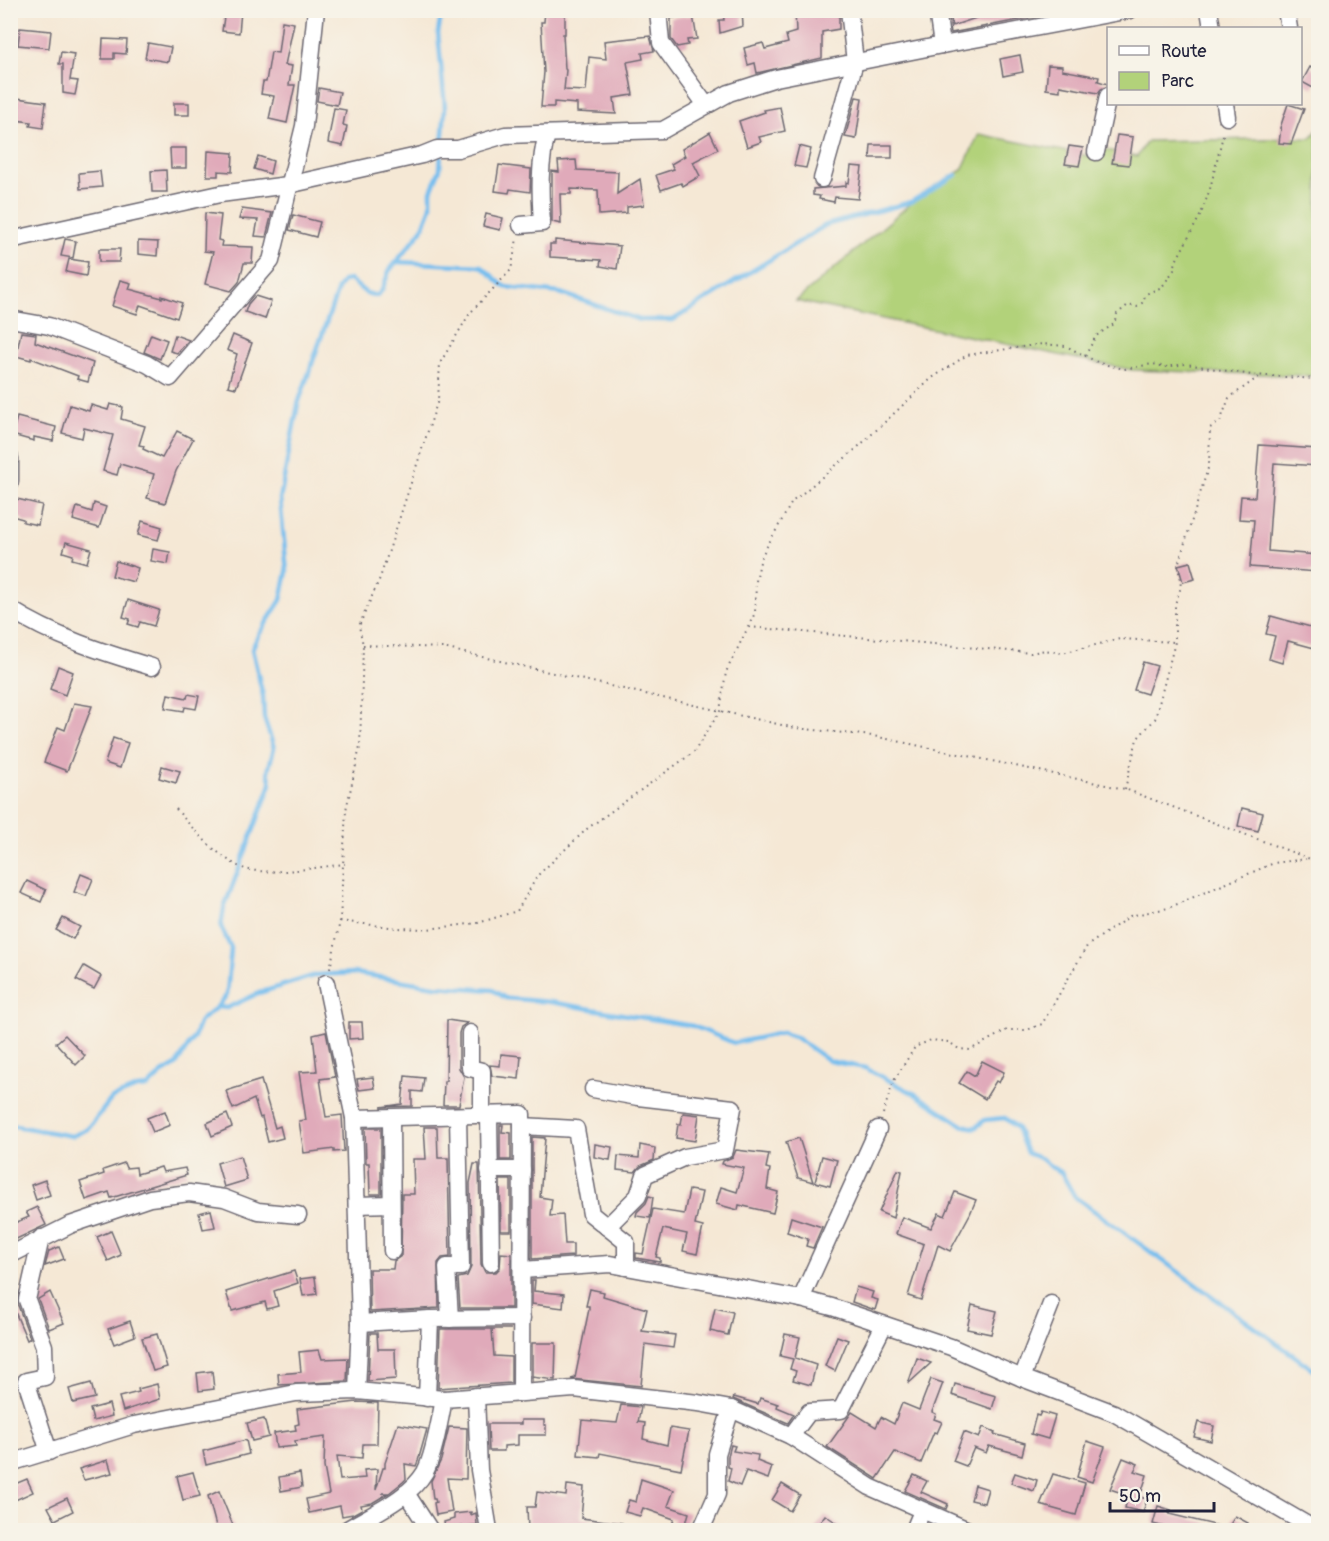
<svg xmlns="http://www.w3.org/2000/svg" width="1329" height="1541" viewBox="0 0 1329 1541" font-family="Pangolin,sans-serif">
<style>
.green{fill:#b2d27a;stroke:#6a7a5a;stroke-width:1.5}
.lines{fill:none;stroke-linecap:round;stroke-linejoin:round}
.stream{stroke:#76beee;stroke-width:4.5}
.building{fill:#e0aaba}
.minor-casing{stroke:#6c6771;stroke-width:19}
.path{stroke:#6c6771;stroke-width:2;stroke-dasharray:1.5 4.5;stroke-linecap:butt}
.minor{stroke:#fff;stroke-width:16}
</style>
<rect width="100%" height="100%" fill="#f7f3e8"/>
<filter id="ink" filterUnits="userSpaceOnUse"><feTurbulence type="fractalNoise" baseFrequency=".0167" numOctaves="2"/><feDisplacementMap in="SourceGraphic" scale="12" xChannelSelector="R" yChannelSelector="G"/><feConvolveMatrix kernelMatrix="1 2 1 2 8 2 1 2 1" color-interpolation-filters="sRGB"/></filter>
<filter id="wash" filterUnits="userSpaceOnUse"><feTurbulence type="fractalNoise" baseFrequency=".008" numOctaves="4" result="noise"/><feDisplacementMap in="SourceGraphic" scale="24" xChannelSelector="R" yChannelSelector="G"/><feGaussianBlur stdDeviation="1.35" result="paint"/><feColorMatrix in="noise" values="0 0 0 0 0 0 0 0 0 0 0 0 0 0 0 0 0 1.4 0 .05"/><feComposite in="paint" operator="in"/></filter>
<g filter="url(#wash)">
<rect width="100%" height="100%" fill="#f5e8d5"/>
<polygon class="green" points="1318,129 1318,376 1132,370 796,301 923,193 962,170 979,134 1093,157 1099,148 1137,157 1147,141 1311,138"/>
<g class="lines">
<g class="stream">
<polyline points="442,10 438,33 445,108 442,145"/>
<polyline points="397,262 481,266 505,287 560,293 640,320 673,320 826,225 911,202 956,175"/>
<polyline points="217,1007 227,1008 259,993 316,975 354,973 435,986 493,990 505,998 550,1002 693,1026 734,1043 782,1033 795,1037 829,1061 865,1068 915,1094 962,1125 975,1128 985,1120 1005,1118 1017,1128 1027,1153 1042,1159 1051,1167 1061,1172 1075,1197 1318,1373"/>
<polyline points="10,1125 72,1136 88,1129 112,1098 137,1088 148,1087 161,1074 176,1065 194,1037 200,1021 217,1007 227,995 231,948 221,927 224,908 271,784 268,771 274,748 264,718 263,696 252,649 258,636 281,600 287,572 280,499 298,404 338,289 343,281 350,280 366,293 377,296 382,290 389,271 422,230 431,207 431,191 440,169 441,153"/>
</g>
</g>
<g id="blocks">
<g class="building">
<polygon points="225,10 241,11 239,33 222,31"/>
<polygon points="545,10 565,10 565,34 563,34 565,69 566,70 564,90 586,91 589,57 606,59 604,41 650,36 654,51 642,53 643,59 627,62 633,95 614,98 616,114 577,112 577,104 554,102 554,107 541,107 544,72 541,22 544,22"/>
<polygon points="723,10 742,10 743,26 720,33 719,20 724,20"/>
<polygon points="795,10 839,10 839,29 822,32 822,58 757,73 755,63 748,65 744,48 763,43 765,49 788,43 786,35 796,32"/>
<polygon points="948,10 950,10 952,26 1000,10 1048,10 1049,14 951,33"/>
<polygon points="693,15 697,39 687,40 688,45 677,47 671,39 671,18"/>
<polygon points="282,21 294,23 285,65 292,66 289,85 295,85 287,123 269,119 274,96 261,94 263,82 266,82 271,52 278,53"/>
<polygon points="20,28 51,31 49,48 18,45"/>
<polygon points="103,39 127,40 126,54 114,53 114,59 102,59"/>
<polygon points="148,43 171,47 168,62 145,58"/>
<polygon points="61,52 74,54 70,80 78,81 75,95 63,93 63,64 59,64"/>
<polygon points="1020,55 1023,72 1003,76 1000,59"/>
<polygon points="1048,65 1062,66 1062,70 1099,77 1098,81 1108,84 1108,86 1101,89 1098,93 1060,86 1060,91 1046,89"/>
<polygon points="1310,67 1318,72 1318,77 1313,88 1302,82"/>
<polygon points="319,88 340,92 337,105 317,101"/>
<polygon points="856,97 862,98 856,139 845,137"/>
<polygon points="17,98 46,102 43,128 30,126 31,122 15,120"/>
<rect x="174" y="103" width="15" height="12"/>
<polygon points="1288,104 1304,109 1291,144 1279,143 1281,128 1280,128"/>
<polygon points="780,107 785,131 759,137 761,142 747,147 739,121 765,112 764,110"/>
<polygon points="334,108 346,110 343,125 347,126 343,146 328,143"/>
<polygon points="710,132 718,149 693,162 700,176 683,186 681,183 661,190 656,175 674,169 671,164 685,156 682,149"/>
<polygon points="1117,135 1133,137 1129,165 1112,163"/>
<polygon points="871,145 892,145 892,158 870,158"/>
<polygon points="799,146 811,149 806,168 794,166"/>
<polygon points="1069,146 1083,148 1079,166 1065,164"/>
<polygon points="170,148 186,148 186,168 171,168"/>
<polygon points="208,151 233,153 232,172 218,171 218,176 207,176"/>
<polygon points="258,156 273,161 270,174 254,169"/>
<polygon points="576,160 577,170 618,172 617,194 640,179 644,205 627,207 627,213 599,215 598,190 571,189 571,194 560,194 561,224 552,222 552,171 559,172 558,161"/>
<polygon points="499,165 531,169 530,192 510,189 509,193 495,191"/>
<polygon points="851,166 862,167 858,199 835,197 834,202 819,199 820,196 813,195 813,189 846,186 846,182 849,183"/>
<polygon points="166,170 167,192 152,192 151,171"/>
<polygon points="100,171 102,187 80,189 79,173"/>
<polygon points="242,209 272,213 266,237 255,236 258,220 239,219"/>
<polygon points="205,213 221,215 218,240 222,241 221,246 253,247 252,263 244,263 239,282 231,291 205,284 213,252 204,251"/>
<polygon points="486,214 503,218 500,230 483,226"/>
<polygon points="293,215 320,222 316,237 289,230"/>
<polygon points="65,239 76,241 73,258 61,256"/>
<polygon points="555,240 620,246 617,269 600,266 601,260 550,257 550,244 555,244"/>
<polygon points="138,241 158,242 157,256 138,254"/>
<polygon points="99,249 120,249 119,262 99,262"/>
<polygon points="69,259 88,262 86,276 66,272"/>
<polygon points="120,280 131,283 129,289 162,298 162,296 182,303 177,318 140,305 137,314 112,306"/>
<polygon points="255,296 271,301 265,319 245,312 248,304"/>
<polygon points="21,332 36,334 35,342 93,363 88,382 77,379 78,376 31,358 31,360 16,356"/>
<polygon points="151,334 167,340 160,359 144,352"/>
<polygon points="175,335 189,340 177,353 170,351"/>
<polygon points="233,335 252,343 236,388 228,386 237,354 227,350"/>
<polygon points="110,404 123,407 121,419 145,426 139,445 144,446 143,449 162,458 177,431 193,439 176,471 165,503 147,498 154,474 120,464 117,475 103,471 113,435 84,428 82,438 62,433 70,405 89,411 91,405 108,410"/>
<polygon points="17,417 56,427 53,441 34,437 34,441 12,435"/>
<polygon points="1259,445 1318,449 1318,466 1274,463 1268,551 1318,555 1318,572 1250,567 1254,520 1239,519 1241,496 1255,497"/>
<polygon points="17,499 42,505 38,525 23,522 23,519 12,516"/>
<polygon points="94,503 106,507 99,528 73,520 77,507 92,512"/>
<polygon points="142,521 162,527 158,540 138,535"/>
<polygon points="66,542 91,549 87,563 72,559 73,555 63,552"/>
<polygon points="153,549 170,552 168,564 151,561"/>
<polygon points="116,561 138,568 134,582 112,576"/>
<polygon points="1190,562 1195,579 1183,582 1178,565"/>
<polygon points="128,600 159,610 154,626 140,622 138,627 128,624 130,619 123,617"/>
<polygon points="1271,616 1318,629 1318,649 1288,641 1282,663 1269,659 1275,636 1266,634"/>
<polygon points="1143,662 1157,666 1147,694 1134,690"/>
<polygon points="58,666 73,672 65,695 50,689"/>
<polygon points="168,694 187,698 188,694 199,696 196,709 185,707 184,711 165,708"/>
<polygon points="74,703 92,706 67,771 44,762 58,727 65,730"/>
<polygon points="113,738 128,743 120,768 105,763"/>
<polygon points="162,766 180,771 176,783 159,778"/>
<polygon points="1242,808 1263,813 1258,831 1238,826"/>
<polygon points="81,874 93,879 86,896 74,892"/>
<polygon points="27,881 46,890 41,902 21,893"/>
<polygon points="63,918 80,927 73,939 56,930"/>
<polygon points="84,966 101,976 94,989 76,980"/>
<polygon points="447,1020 467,1023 461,1027 459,1033 459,1068 464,1077 459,1105 443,1105 444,1081 446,1081"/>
<polygon points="349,1022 362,1022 363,1038 349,1039"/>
<polygon points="326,1032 335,1077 320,1079 326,1117 342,1115 344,1151 334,1152 334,1149 304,1153 299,1121 306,1120 299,1072 317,1071 313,1035"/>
<polygon points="65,1035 85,1056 76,1065 56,1043"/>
<polygon points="501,1054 521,1056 519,1079 492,1076 490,1065 500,1066"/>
<polygon points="982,1061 1004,1072 999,1083 996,1081 985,1099 959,1083 967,1071 975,1076"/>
<polygon points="405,1076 424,1078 422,1092 412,1091 412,1106 381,1107 402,1104"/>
<polygon points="373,1077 375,1088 359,1090 357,1079"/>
<polygon points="261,1080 275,1128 280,1126 283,1138 268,1142 262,1117 260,1118 254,1099 233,1109 226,1091"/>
<polygon points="165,1111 170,1125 153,1132 147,1118"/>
<polygon points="683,1113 699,1115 695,1141 676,1138 678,1124 681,1124"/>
<polygon points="227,1114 232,1127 212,1136 207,1123"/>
<polygon points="500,1125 503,1125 502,1132 511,1133 511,1160 500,1160"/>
<polygon points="424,1127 437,1127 438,1158 448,1158 448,1160 450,1257 442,1258 438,1263 439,1308 370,1312 369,1269 393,1269 394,1261 401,1256 402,1194 414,1194 413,1159 426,1159"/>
<polygon points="365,1128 381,1128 381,1194 370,1194 369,1163 366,1163"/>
<polygon points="532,1137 545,1138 540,1197 552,1199 550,1216 563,1215 565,1244 573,1244 573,1256 532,1259"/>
<polygon points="799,1138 813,1182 798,1178 786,1142"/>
<polygon points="595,1144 612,1147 610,1160 594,1157"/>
<polygon points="640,1145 655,1148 654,1160 640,1166 635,1172 617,1170 618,1156 639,1158"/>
<polygon points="736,1150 769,1154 766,1168 770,1169 767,1189 778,1192 773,1213 739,1205 738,1210 716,1204 721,1187 737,1192 744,1168 722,1164 723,1161 733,1157"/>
<polygon points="240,1156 247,1180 224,1187 217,1163"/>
<polygon points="822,1156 837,1160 830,1186 815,1182"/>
<polygon points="124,1163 126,1168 136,1167 137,1174 161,1167 163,1172 185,1168 187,1175 111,1198 109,1192 86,1200 80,1182 104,1174 103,1170"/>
<polygon points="474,1164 479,1164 481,1264 485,1272 496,1272 500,1268 501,1253 511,1254 511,1308 460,1308 458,1278 467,1276 471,1267 470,1183"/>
<polygon points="898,1170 902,1171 893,1218 879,1212"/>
<polygon points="45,1180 50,1195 36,1200 31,1185"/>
<polygon points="500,1180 511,1180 511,1231 501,1231"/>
<polygon points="689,1190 702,1192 695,1225 703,1227 697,1254 683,1251 687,1234 663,1229 656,1257 660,1258 660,1262 636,1258 636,1253 643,1254 653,1209 684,1214"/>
<polygon points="955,1192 976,1200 970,1214 950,1251 938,1245 921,1300 908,1296 924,1244 896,1234 902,1217 931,1228 939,1213 945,1216"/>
<polygon points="649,1196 653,1197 650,1218 636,1216 637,1212 646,1203"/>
<polygon points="37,1207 46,1225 10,1242 10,1225 29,1217 26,1212"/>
<polygon points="211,1210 215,1227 203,1229 199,1213"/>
<polygon points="791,1217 822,1227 813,1248 806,1246 808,1239 787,1232"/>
<polygon points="111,1231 121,1255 108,1261 97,1237"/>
<polygon points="59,1247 64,1259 45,1266 49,1251"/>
<polygon points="294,1271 298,1283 274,1291 278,1306 267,1309 265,1302 232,1311 226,1292"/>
<polygon points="10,1276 18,1291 17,1303 30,1338 27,1340 10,1300"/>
<polygon points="315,1277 317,1294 303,1296 300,1279"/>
<polygon points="532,1280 535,1280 534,1291 564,1294 563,1308 532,1304"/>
<polygon points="856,1287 873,1292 871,1298 878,1300 875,1310 852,1302"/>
<polygon points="590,1289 604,1292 603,1296 647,1309 642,1331 675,1335 673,1348 645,1344 641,1386 571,1379 575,1378 589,1309 589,1306 586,1306"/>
<polygon points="50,1292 64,1323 49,1329 38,1299"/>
<polygon points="972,1305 997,1311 991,1334 967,1329"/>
<polygon points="715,1308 733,1312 728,1335 710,1331"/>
<polygon points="130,1321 135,1336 114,1344 108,1329"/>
<polygon points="440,1329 511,1329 492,1329 494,1356 511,1357 511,1383 438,1388"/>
<polygon points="370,1333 377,1333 378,1349 395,1349 396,1379 368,1381"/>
<polygon points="157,1334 167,1367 153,1371 142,1338"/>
<polygon points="785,1334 800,1337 795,1358 816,1365 811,1385 793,1380 796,1371 790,1369 793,1359 780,1356"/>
<polygon points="837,1336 848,1340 835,1371 825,1366"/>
<polygon points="532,1343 556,1343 555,1380 532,1377 532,1382"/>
<polygon points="319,1350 322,1359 348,1358 347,1381 279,1385 278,1374 301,1372 299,1352"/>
<polygon points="917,1358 931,1363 908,1384"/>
<polygon points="212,1371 214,1389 199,1391 197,1373"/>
<polygon points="931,1379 943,1383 932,1412 936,1414 934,1419 942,1422 937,1433 934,1432 921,1463 895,1452 877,1479 827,1447 852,1412 876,1427 881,1417 894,1424 902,1403 919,1410"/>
<polygon points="91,1383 95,1398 73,1403 69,1389"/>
<polygon points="157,1384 160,1399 123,1411 119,1397 139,1392 138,1389"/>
<polygon points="955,1384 996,1396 992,1409 952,1395"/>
<polygon points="734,1397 758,1404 760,1398 778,1404 777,1407 794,1414 788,1423 733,1399"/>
<polygon points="357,1402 378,1403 377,1444 363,1444 362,1458 337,1456 340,1480 365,1478 364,1470 377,1469 376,1490 383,1468 385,1468 385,1463 398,1424 427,1429 418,1461 416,1466 405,1464 406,1479 403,1482 389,1493 382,1493 387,1494 372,1503 361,1505 362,1509 353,1514 342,1516 340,1506 309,1513 306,1499 329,1494 324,1467 325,1437 295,1441 296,1446 276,1448 274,1433 296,1430 295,1425 299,1424 297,1409"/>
<polygon points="109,1404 112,1416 93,1421 90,1409"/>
<polygon points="621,1405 641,1407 638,1422 645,1423 643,1439 667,1445 670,1428 689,1431 681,1469 600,1453 599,1457 578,1455 582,1420 617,1423"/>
<polygon points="1041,1412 1055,1416 1048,1439 1031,1434 1036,1415 1039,1416"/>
<polygon points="264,1419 269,1437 252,1441 247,1423"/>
<polygon points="521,1420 544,1420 544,1425 546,1425 546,1435 518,1435 518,1445 504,1446 504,1451 489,1451 488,1424 521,1424"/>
<polygon points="1198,1422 1214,1426 1211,1441 1194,1437"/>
<polygon points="449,1427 467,1428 466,1479 447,1478 452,1512 436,1515 434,1503 436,1502 435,1499 433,1499 431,1481 441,1460"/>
<polygon points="983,1427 995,1432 994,1434 1025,1443 1022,1455 989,1446 986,1453 974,1448 966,1466 953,1461 964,1432 979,1438"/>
<polygon points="246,1440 249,1454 206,1465 203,1451"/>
<polygon points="1087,1441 1105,1447 1092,1482 1077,1477"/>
<polygon points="731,1445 735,1446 733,1451 758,1455 757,1461 772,1467 768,1479 746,1471 740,1486 728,1481 731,1468 728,1467 728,1456"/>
<polygon points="1123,1458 1138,1464 1134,1471 1147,1475 1140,1497 1147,1499 1143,1512 1125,1508 1128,1495 1110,1489"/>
<polygon points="108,1460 112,1473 84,1480 79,1469"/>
<polygon points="193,1472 200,1496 183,1500 177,1476"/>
<polygon points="300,1473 302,1487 281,1491 279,1477"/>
<polygon points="1015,1473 1037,1480 1034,1491 1011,1483"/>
<polygon points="1053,1474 1085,1483 1076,1515 1040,1505"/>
<polygon points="914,1475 927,1481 921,1492 948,1504 946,1509 905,1491"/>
<polygon points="27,1479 33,1492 13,1501 10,1494 10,1486"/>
<polygon points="641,1479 674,1490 668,1506 689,1513 684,1530 671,1527 674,1519 643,1508 640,1516 625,1512 629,1500 636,1502"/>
<polygon points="782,1484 800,1495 790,1511 772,1500"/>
<polygon points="567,1485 584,1487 581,1518 622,1523 622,1530 544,1527 544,1530 528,1530 527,1507 535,1507 537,1492 566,1496"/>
<polygon points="975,1485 988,1489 984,1503 971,1500"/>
<polygon points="219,1491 234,1528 225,1530 217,1530 208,1496"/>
<polygon points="67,1498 73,1511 55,1520 48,1507"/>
<polygon points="1158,1506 1171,1510 1169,1514 1219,1526 1219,1530 1176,1530 1153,1524"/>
<polygon points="471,1512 471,1515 476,1513 477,1525 445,1528 444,1522 454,1519 454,1514"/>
<polygon points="825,1515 847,1530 814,1530"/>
<polygon points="1235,1516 1248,1523 1244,1530 1227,1530"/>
</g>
</g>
</g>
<g filter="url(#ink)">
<use href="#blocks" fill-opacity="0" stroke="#6c6771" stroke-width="1.5"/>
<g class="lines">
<defs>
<g id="minor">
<polyline points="658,10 661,43 706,105"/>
<polyline points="937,10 942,45"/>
<polyline points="1209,10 1212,28"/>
<polyline points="1286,10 1289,28"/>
<polyline points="1225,104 1227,117"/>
<polyline points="1096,152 1108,96"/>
<polyline points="822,179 855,62 849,10"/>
<path d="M521,225l21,-2c-2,-31 -3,-60 5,-89"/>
<polyline points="10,240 220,194 288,185 422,155 437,149 458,149 505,135 663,130 729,93 776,78 942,45 1130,10"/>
<polyline points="10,319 49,326 147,364 170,378 271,261 304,126 316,10"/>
<polyline points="10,458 10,481"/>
<path d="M10,609c44,28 92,43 142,58"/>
<polyline points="326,983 354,1118 360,1323 357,1391"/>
<polyline points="470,1033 470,1068 482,1071 482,1115"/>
<polyline points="593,1089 638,1097 733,1108 725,1150 685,1157 645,1175 638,1196 607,1227"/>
<polyline points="489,1115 491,1263"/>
<polyline points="354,1118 522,1114 521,1392"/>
<polyline points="391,1118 392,1251"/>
<polyline points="522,1126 576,1129 591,1214 626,1242 626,1267"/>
<polyline points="489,1170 522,1170"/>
<polyline points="357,1205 391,1204"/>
<polyline points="41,1238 27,1300 44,1346 45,1377 26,1381 49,1452"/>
<polyline points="10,1255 70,1225 150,1198 189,1193 224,1198 258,1211 298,1215"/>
<polyline points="522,1270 610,1264 801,1299 832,1307 951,1347 1022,1378 1114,1413 1316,1530"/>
<polyline points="801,1299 878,1129"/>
<polyline points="450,1319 447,1267 461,1267 458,1116"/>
<polyline points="360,1323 430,1319"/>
<polyline points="1022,1378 1051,1304"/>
<polyline points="476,1396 479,1470 489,1530"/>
<polyline points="427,1398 430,1319 522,1318"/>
<polyline points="791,1436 809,1412 841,1410 884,1325"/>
<polyline points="10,1463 134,1425 296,1393 357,1391 444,1399 574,1389 698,1403 731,1409 791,1436 870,1487 968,1530"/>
<polyline points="406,1493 430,1530"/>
<path d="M346,1530c26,-16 63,-31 79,-58 9,-17 15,-53 19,-73"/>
<polyline points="701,1530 717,1494 717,1454 731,1409"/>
<polyline points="914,1530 922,1511"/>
</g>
</defs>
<use href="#minor" class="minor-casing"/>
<g class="path">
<polyline points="1085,356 1096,336 1114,324 1117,314 1128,305 1137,307 1142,303 1146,294 1162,287 1174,270 1176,261 1201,214 1210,189 1224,131"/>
<polyline points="749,627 1031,653 1045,650 1062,653 1120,639 1175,642"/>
<polyline points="363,645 443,648 795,728 873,736 1125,789 1318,862"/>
<polyline points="1125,789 1137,739 1155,719 1175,642 1175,604 1181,587 1178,565 1209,465 1210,428 1220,422 1229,398 1260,376"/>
<path d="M176,809c18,21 37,43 62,57 21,12 81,1 107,-2"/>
<polyline points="340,921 397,928 427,929 478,923 517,911 538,875 588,828 694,752 720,711 726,672 755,613 756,581 761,557 792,502 857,448 932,378 967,355 1042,344 1066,346 1099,363 1124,369 1153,364 1165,367 1186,364 1252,375 1318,379"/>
<polyline points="330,969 340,921 346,810 360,747 363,645 359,626 380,578 438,400 440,363 470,313 511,270 517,239"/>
<polyline points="883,1114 893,1082 915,1047 931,1040 949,1042 959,1049 970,1050 1007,1030 1027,1030 1042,1024 1087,946 1130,916 1168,908 1274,863 1306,859"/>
</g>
<use href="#minor" class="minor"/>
</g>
</g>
<rect width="1329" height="1541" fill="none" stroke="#f7f3e8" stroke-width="36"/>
<rect x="1107" y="27" width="195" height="78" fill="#f7f3e8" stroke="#a29fa3" stroke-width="1.5"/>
<rect x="1119" y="46" width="30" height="9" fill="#ffffff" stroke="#a29fa3" stroke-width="1.5"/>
<text x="1161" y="57" font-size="18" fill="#22223b">Route</text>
<rect x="1119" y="72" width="30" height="18" fill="#b2d27a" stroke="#a29fa3" stroke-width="1.5"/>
<text x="1161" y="87" font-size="18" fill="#22223b">Parc</text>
<path d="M1110 1502v9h104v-9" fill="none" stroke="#22223b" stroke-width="3"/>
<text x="1119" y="1502" font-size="18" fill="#22223b" stroke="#f7f3e8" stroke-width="4.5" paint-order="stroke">50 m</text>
</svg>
